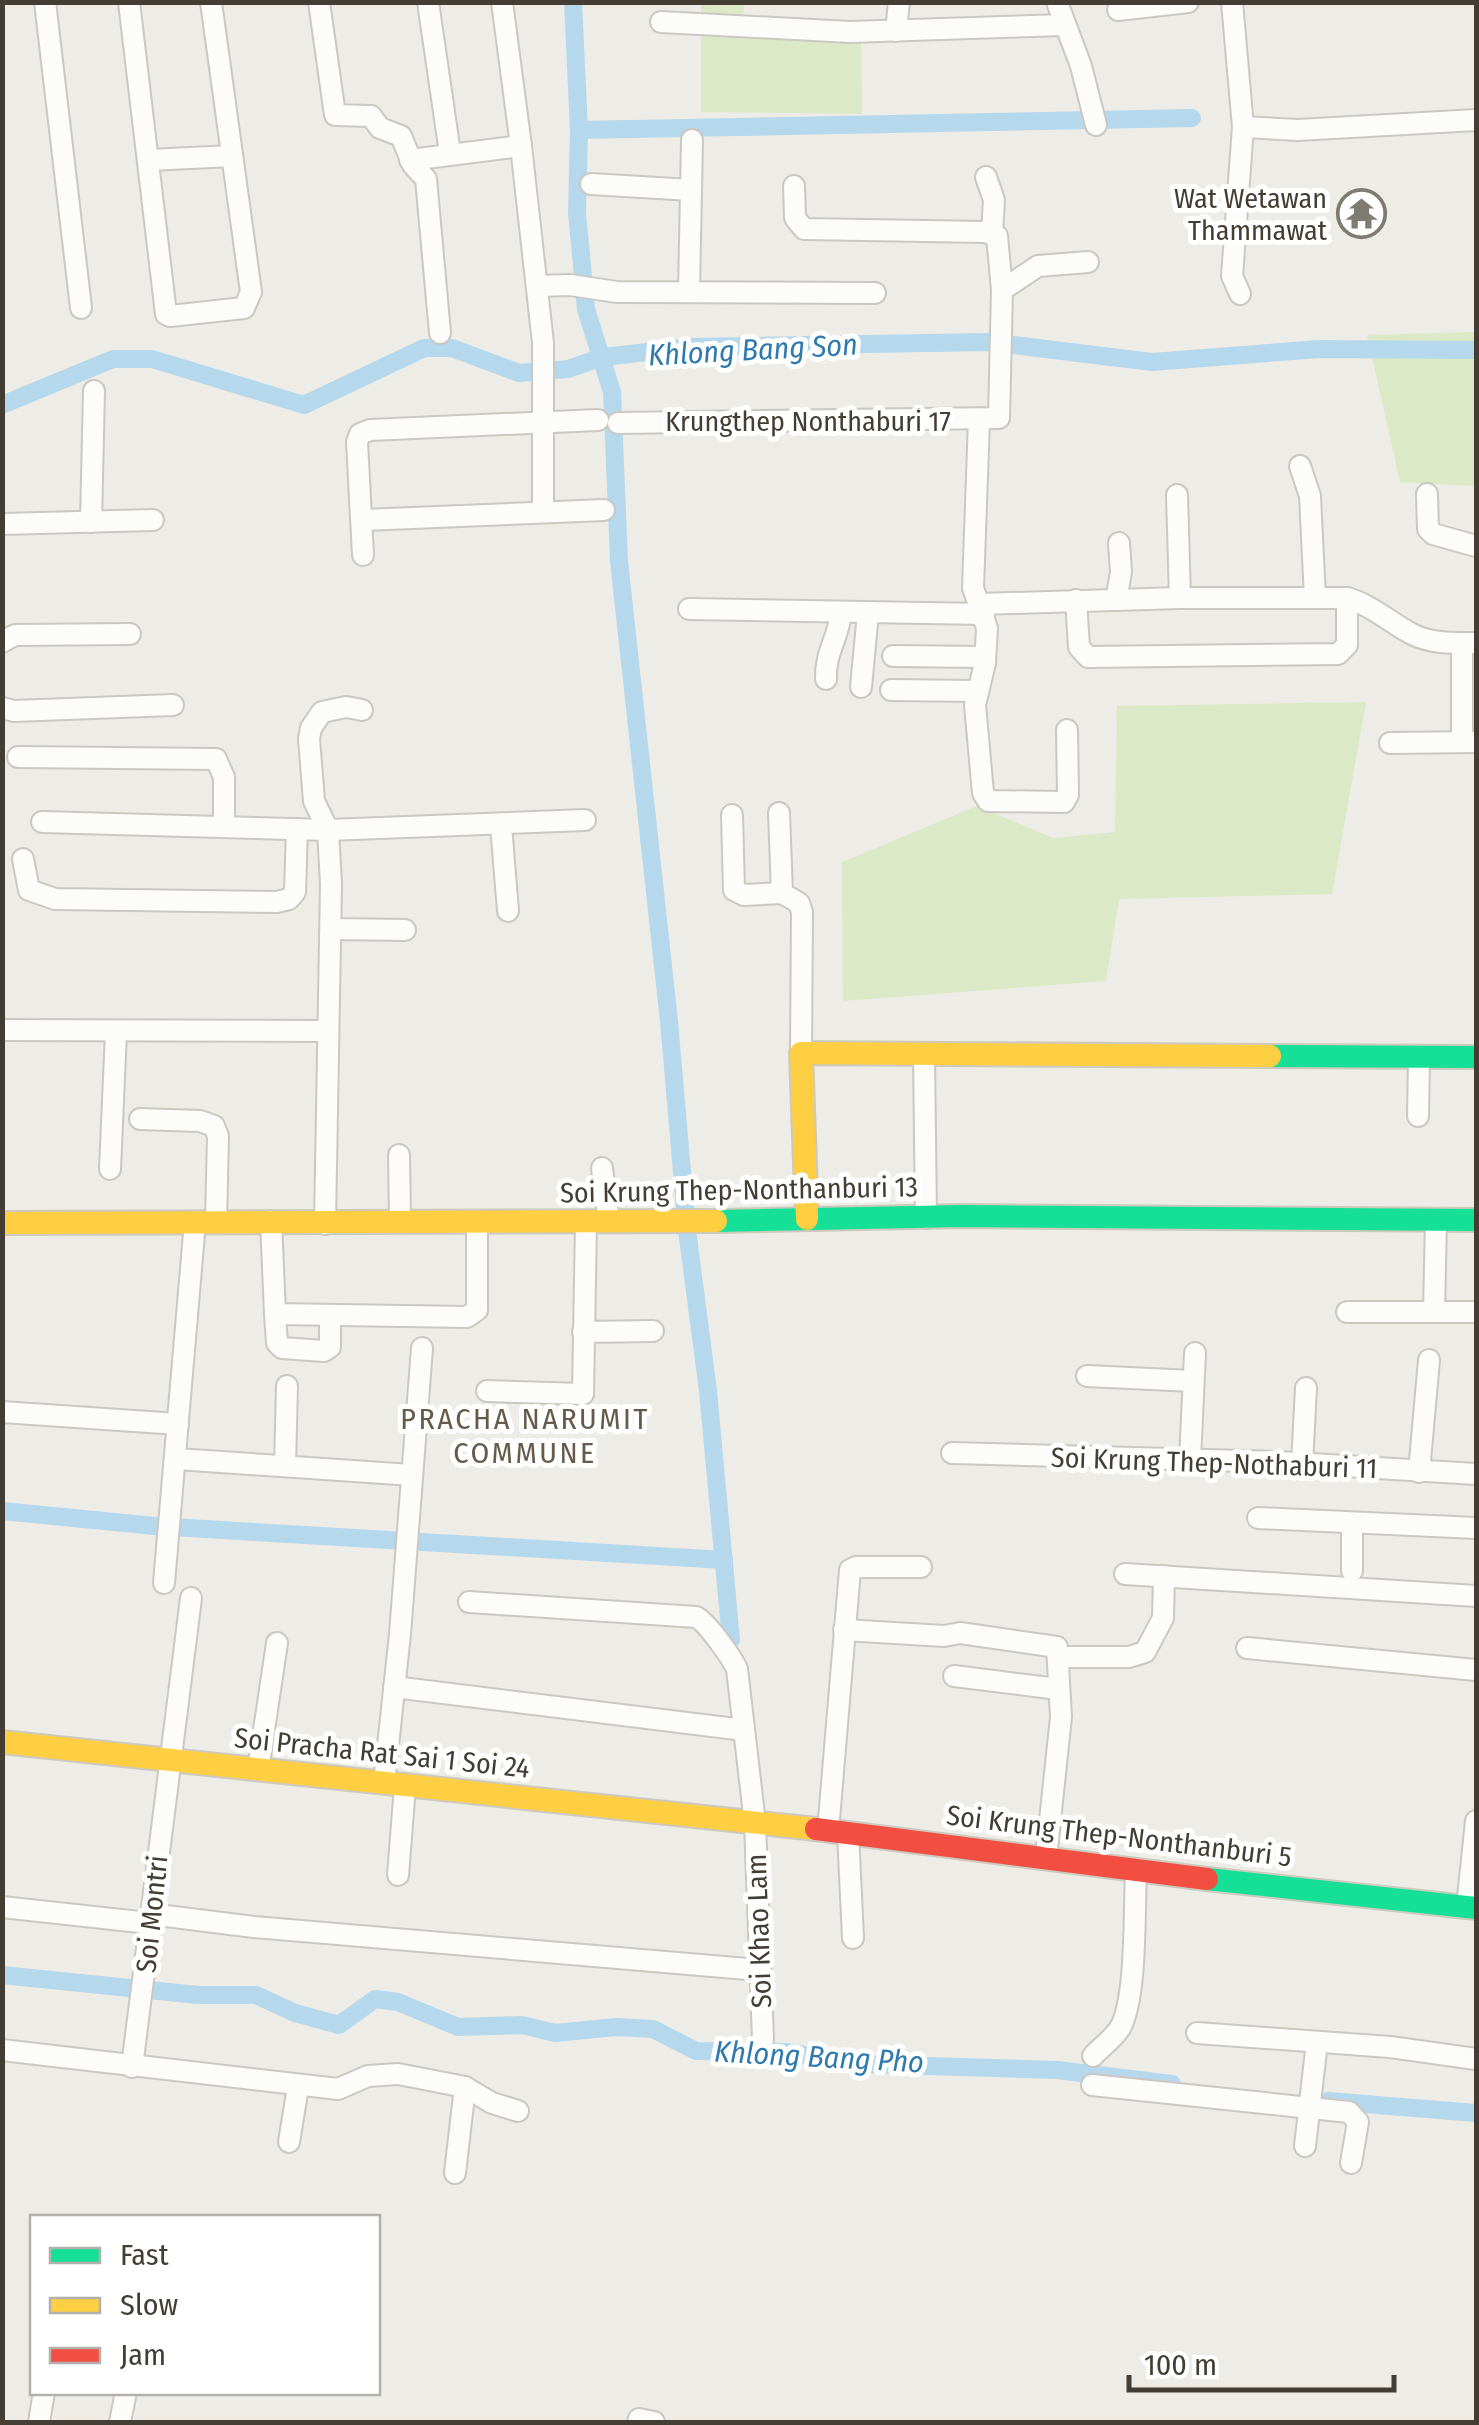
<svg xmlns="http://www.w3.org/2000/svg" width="1479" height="2425" viewBox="0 0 1479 2425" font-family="'Fira Sans Condensed',sans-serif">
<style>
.green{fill:#dbe9c6}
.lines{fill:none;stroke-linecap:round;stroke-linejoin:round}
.canal{stroke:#b6d8ec;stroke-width:18}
.street-casing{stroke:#cbc8c2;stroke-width:24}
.fast-casing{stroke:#cdc9bd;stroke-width:26}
.slow-casing{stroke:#cdc9bd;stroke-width:26}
.jam-casing{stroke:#cdc9bd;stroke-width:26}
.street{stroke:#fcfcfb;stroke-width:20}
.fast{stroke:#16e098;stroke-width:22}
.slow{stroke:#ffcf43;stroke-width:22}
.jam{stroke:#f24e42;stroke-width:22}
.labels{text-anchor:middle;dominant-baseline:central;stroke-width:10;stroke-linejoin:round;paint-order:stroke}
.poi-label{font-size:28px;fill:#433d33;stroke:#fff;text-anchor:end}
.street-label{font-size:28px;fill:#433d33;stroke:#fff}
.water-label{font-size:30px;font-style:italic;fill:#2e79ae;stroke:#fff}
.neighbourhood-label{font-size:30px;letter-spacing:2.5px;fill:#665b4b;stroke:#fff}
</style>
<rect width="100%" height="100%" fill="#eeece6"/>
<g class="green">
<polygon points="701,3 744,3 743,28 861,41 862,114 701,112"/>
<polygon points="1476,332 1476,486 1400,482 1367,335"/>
<polygon points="1366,702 1332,894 1119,899 1106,981 843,1001 842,862 977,806 1053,838 1115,832 1117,706"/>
</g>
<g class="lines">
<g class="canal">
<polyline points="573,2 579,130 577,213 582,265 586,309 612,392 619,561 669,1021 687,1230 708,1391 731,1640"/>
<polyline points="579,130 1192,118"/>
<polyline points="2,405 113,359 152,359 304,405 424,348 452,348 519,373 568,369 603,357 691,347 988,342 1152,362 1319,349 1476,350"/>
<polyline points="2,1511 155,1526 724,1560"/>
<polyline points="2,1975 198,1995 256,1995 295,2013 339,2025 375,1999 398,2002 458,2027 522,2025 555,2033 616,2027 653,2029 696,2051 785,2052 861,2064 1057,2070 1172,2084"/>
<polyline points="1328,2101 1476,2113"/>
</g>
<defs>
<g id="street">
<polyline points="45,2 81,308"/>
<polyline points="129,2 166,314 170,316 244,308 251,292 211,2"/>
<polyline points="319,2 335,115 371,116 380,128 401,136 413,165 426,179 440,333"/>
<polyline points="428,2 450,153"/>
<polyline points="502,2 521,146 543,343 543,512"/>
<polyline points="1057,2 1081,66 1096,125"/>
<polyline points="1232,2 1243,127 1232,276 1240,294"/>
<polyline points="1118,10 1188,2"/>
<polyline points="661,22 850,32 1065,25"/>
<polyline points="896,31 899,2"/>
<polyline points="1243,127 1298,130 1476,120"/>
<polyline points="149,160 232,156"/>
<polyline points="410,160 521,146"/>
<polyline points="986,177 994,200 992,233"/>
<polyline points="591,184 691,190"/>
<polyline points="537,286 570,285 617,292 875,293"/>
<polyline points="1002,290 1038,266 1088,262"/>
<polyline points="689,291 692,140"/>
<polyline points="979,420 973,588 987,628 985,663 975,705 983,793 988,801 1064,802 1068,795 1067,730"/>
<polyline points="618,423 999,418 1002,290 997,236 985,232 804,229 795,218 794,186"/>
<polyline points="1300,466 1310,496 1315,598"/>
<polyline points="1427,494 1428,529 1433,534 1476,546"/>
<polyline points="1177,495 1180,598"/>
<polyline points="363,520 604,510"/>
<polyline points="91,522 94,391"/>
<polyline points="2,524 153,520"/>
<polyline points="363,555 357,442 360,434 370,430 598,420"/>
<polyline points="1076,600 1079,647 1088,657 1338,654 1347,645 1347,598"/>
<polyline points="1116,600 1121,572 1119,543"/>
<path d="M980,604l200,-6h167c25,7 42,24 65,36 19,10 43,9 64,9"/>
<polyline points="689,609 984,614"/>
<polyline points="2,642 15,635 130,634"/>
<polyline points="893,656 985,657"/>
<path d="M826,679c-1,-28 13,-41 15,-67"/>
<polyline points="861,687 868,613"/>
<polyline points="891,690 976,691"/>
<polyline points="2,708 14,711 173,705"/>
<polyline points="1462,742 1462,643"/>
<polyline points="1390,743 1476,742"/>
<polyline points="18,757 216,759 224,777 224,827"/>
<polyline points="779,813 782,893 799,903 802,912 801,1053"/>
<polyline points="732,815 734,890 744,895 782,893"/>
<polyline points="42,822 328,830 585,820"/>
<polyline points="501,825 508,911"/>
<polyline points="23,859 29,890 55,899 277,902 289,899 295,892 297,829"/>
<polyline points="331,929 405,930"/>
<polyline points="2,1030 327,1031"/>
<polyline points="924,1054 926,1218"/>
<polyline points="1418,1116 1419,1057"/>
<polyline points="140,1119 200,1121 214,1126 218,1136 216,1222"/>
<polyline points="399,1155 400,1221"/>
<polyline points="602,1168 609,1222"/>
<polyline points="110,1169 116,1032"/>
<polyline points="271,1221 275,1314 467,1317 477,1310 477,1221"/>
<polyline points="325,1224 331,884 328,830 314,801 309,739 311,728 322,712 346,707 362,710"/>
<polyline points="1347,1312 1476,1312"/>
<polyline points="1434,1312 1436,1220"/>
<polyline points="275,1314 277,1343 282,1348 324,1351 330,1347 330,1316"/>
<polyline points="583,1332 653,1331"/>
<polyline points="1087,1376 1193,1381"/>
<polyline points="487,1391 583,1394 586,1223"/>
<polyline points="2,1412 178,1424"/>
<polyline points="952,1453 1279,1462 1476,1474"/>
<polyline points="177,1459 412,1475"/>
<polyline points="1190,1460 1195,1353"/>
<polyline points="1302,1464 1306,1388"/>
<polyline points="285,1466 287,1386"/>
<polyline points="1419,1472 1429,1360"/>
<polyline points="1258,1518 1476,1528"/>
<polyline points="1352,1524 1352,1571"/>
<polyline points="1125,1574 1476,1596"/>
<polyline points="164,1583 195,1222"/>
<path d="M469,1602l227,15c10,4 36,41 41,52l18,154 8,217"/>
<polyline points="844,1630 944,1636 960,1633 1057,1647 1061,1717 1046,1858"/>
<polyline points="1247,1648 1476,1670"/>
<polyline points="1059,1657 1129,1657 1145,1652 1163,1618 1164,1576"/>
<polyline points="954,1676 1058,1689"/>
<polyline points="394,1687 744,1730"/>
<polyline points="258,1770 277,1643"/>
<polyline points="384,1783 400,1634 422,1348"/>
<polyline points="828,1831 850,1570 856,1567 921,1567"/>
<polyline points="848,1833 853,1938"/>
<polyline points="398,1875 405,1786"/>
<polyline points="2,1907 149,1923"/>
<polyline points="1467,1907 1476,1821"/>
<polyline points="150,1914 254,1927 759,1970"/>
<polyline points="1197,2033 1390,2047 1476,2059"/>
<polyline points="2,2050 338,2089 368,2076 398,2074 465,2087 492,2103 518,2111"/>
<path d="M1093,2056c8,-9 21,-18 27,-28 17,-29 14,-119 16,-156"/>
<polyline points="132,2067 191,1598"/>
<polyline points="1092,2085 1349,2112 1358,2122 1351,2163"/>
<polyline points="289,2142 298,2087"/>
<polyline points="1305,2146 1317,2042"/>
<polyline points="455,2173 465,2087"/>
<polyline points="39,2422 44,2392"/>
<polyline points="120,2422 126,2392"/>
<polyline points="638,2422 639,2419 654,2422"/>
</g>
<g id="fast">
<polyline points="1270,1056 1476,1057"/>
<polyline points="716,1221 962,1216 1476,1220"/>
<polyline points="1207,1879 1476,1908"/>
</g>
<g id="slow">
<polyline points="807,1219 801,1053 1270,1056"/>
<polyline points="2,1223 716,1221"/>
<polyline points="2,1742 816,1829"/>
</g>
<polyline id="jam" points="816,1829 1207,1879"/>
</defs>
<use href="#street" class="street-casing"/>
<use href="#fast" class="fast-casing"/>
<use href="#slow" class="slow-casing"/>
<use href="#jam" class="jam-casing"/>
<use href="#street" class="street"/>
<use href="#fast" class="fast"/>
<use href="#slow" class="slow"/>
<use href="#jam" class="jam"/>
</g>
<defs>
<symbol id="temple-ring" viewBox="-11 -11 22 22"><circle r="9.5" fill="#fff" stroke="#7f7a72" stroke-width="1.5"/><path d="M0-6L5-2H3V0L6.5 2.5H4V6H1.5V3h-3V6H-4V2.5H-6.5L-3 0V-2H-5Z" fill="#7f7a72"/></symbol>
</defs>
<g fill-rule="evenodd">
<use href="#temple-ring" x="1334" y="186" width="55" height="55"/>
</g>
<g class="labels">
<g class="poi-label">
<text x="1327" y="198">Wat Wetawan<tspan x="1327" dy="32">Thammawat</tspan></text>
</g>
<g class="street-label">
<text x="808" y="421">Krungthep Nonthaburi 17</text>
<text transform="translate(739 1190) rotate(-1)">Soi Krung Thep-Nonthanburi 13</text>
<text transform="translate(1214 1463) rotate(2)">Soi Krung Thep-Nothaburi 11</text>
<text transform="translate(382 1753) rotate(6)">Soi Pracha Rat Sai 1 Soi 24</text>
<text transform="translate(1119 1836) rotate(7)">Soi Krung Thep-Nonthanburi 5</text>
<text transform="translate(152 1914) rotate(-84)">Soi Montri</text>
<text transform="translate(759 1931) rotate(-92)">Soi Khao Lam</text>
</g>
<g class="water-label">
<text transform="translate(753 350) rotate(-3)">Khlong Bang Son</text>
<text transform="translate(819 2057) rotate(3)">Khlong Bang Pho</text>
</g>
<g class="neighbourhood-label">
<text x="525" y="1419">PRACHA NARUMIT<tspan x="525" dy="34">COMMUNE</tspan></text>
</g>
</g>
<rect width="1479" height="2425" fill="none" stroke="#433d33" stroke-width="10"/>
<rect x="30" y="2215" width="350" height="180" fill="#ffffff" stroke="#b4b1ad" stroke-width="2.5"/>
<rect x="50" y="2248" width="50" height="15" fill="#16e098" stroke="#b4b1ad" stroke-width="2.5"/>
<text x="120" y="2265" font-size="30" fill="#433d33">Fast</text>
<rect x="50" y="2298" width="50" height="15" fill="#ffcf43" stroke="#b4b1ad" stroke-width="2.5"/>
<text x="120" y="2315" font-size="30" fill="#433d33">Slow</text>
<rect x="50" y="2348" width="50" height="15" fill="#f24e42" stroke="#b4b1ad" stroke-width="2.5"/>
<text x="120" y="2365" font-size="30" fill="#433d33">Jam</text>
<path d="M1129 2375v15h265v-15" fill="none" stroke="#433d33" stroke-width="5"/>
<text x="1144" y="2375" font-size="30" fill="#433d33" stroke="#ffffff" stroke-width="8" paint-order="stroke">100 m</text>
</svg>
